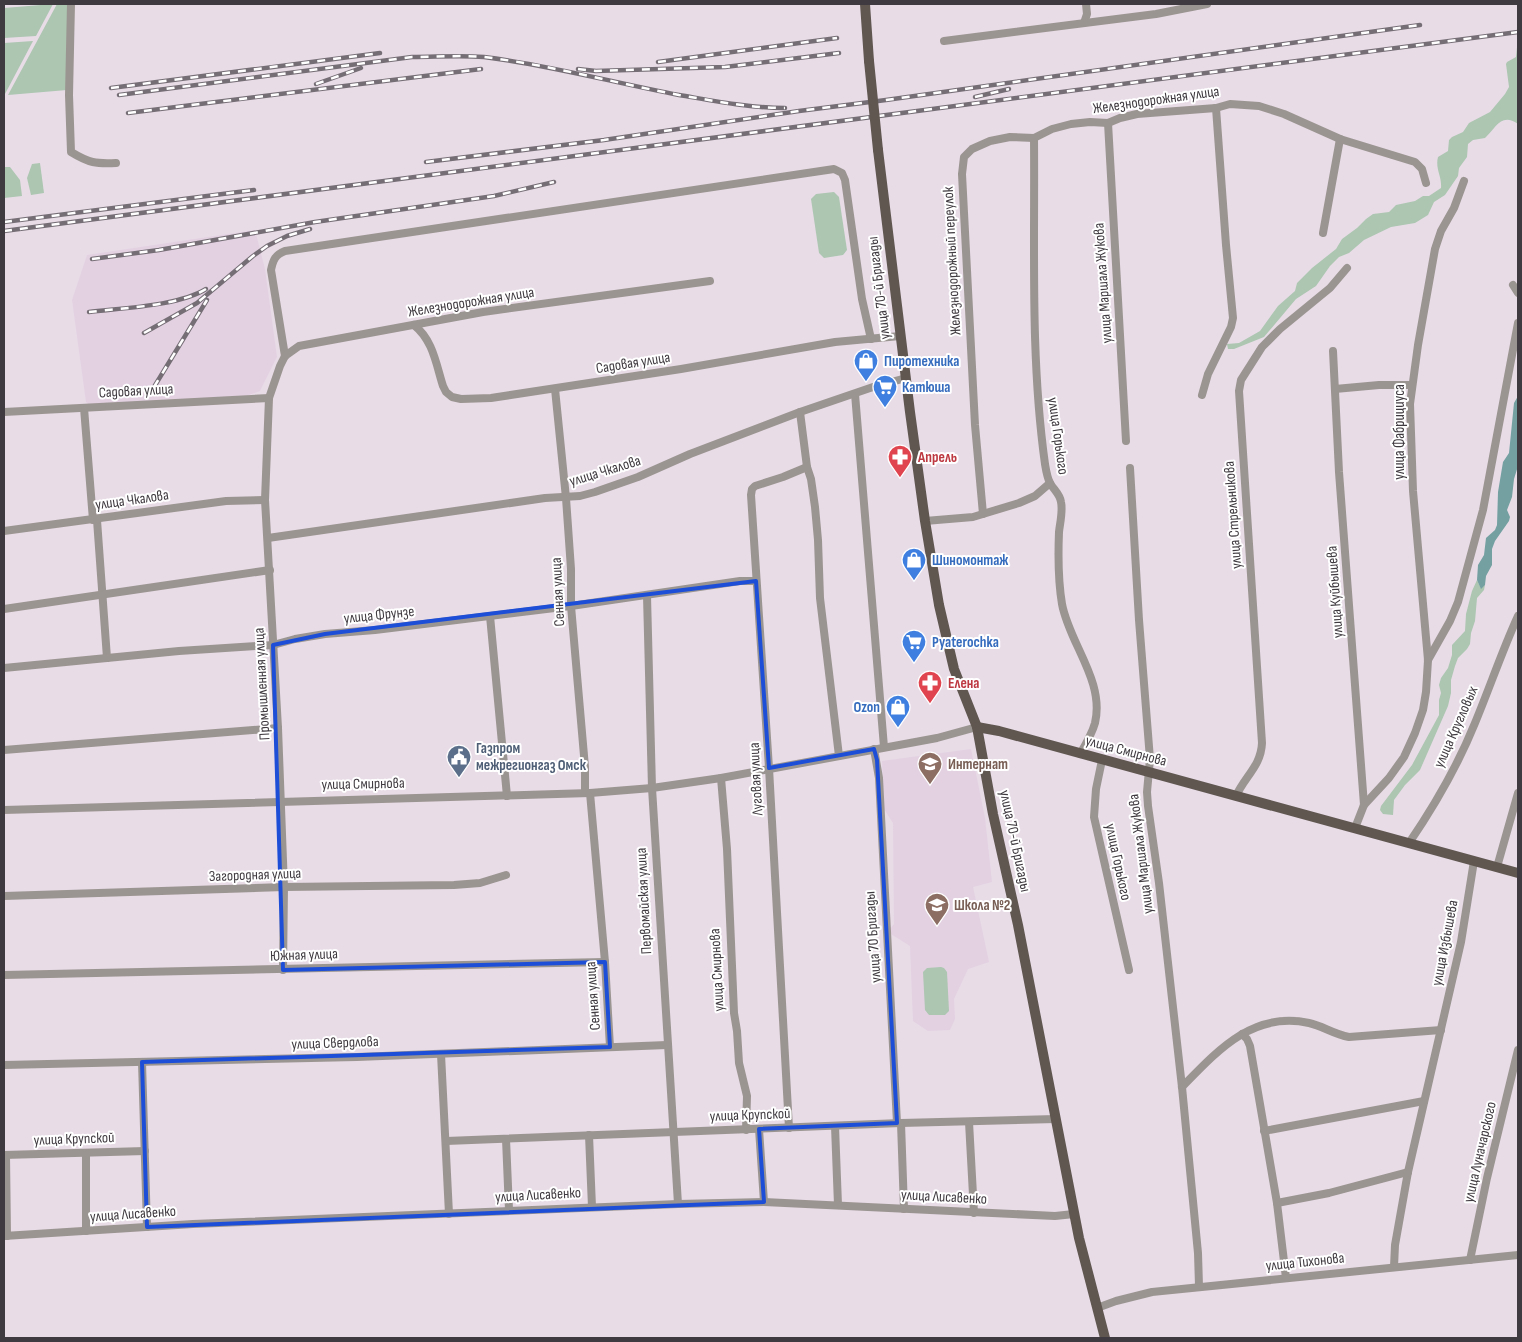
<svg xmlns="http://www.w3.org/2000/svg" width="1522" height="1342" viewBox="0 0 1522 1342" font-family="'Sofia Sans Condensed',sans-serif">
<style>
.built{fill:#e3d1e2}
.green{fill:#acc6b1}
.water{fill:#74a0a1}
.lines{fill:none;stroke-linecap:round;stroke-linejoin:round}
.minor{stroke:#9b9591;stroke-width:8}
.major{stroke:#615751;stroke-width:10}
.rail-casing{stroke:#756e75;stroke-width:4.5}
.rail{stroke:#fff;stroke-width:2.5;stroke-dasharray:8;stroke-linecap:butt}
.major-bridge{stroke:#615751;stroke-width:10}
.marked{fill:none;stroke:#1d4ed8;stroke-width:4;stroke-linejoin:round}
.labels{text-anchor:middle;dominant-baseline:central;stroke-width:4;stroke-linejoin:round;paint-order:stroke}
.street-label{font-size:15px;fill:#3f3a3f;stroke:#fff}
.shop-label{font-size:15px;font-weight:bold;fill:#366cbe;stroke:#fff;text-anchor:start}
.health-label{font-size:15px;font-weight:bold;fill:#be3a42;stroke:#fff;text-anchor:start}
.service-label{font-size:15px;font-weight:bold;fill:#4e5e75;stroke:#fff;text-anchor:start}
.education-label{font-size:15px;font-weight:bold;fill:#785e54;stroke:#fff;text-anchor:start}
</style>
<rect width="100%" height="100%" fill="#e8dce7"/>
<g class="built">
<polygon points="255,230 265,269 277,357 260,391 246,396 90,405 86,402 72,300 87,255"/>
<polygon points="971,749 985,818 992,882 973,887 989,962 968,969 954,999 955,1019 950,1030 928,1031 913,1021 910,946 891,934 891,928 894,924 893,823 884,809 882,761"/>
</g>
<g class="green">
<polygon points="53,4 36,36 4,38 4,8"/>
<polygon points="57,4 70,4 67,90 8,95"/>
<polygon points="33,41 5,94 4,94 4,43"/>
<path d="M1517,47h1v77c-17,-12 -22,4 -33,14l-12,2 -5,4 -1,13 -8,11 -1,8 -13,19 -11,7 -6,13 -13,8 -24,4 -27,13 -15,13 -10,4 -9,9 -14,20 -20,13 -32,38 -30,12h-6l-1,-5 12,-1 21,-12 18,-25 17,-15 2,-8 15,-15 24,-19 6,-10 15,-11 9,-9 7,-5 16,-2 7,-7 19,-4 8,-5h6l12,-8c1,-12 -6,-19 -3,-31l10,-6 1,-11 3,-3 11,-5 6,-9 21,-11 15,-18 4,-7 -3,-23 1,-2 9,-5z"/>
<polygon points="40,163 44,193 31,195 27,178 32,164"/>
<polygon points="4,167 10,167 20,180 22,196 4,198"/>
<polygon points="834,192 839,197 847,250 843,255 824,258 819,253 811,199 816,194"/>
<polygon points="1477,580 1481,588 1485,585 1484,590 1477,598 1475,621 1471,633 1470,644 1467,649 1458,658 1455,666 1451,680 1451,693 1448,706 1420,770 1405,785 1394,800 1393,815 1383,814 1380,810 1381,806 1412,765 1439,715 1439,700 1441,693 1439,685 1441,678 1448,668 1452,655 1452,645 1465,631 1466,614 1472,591"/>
<polygon points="941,967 944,968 947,972 949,1011 945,1015 929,1015 925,1010 923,972 927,968"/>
</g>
<polygon class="water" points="1518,396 1518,466 1514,479 1512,497 1507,510 1510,517 1509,521 1495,541 1492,549 1492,565 1486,576 1485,585 1481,589 1477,580 1478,565 1484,555 1486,538 1495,530 1497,525 1498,492 1503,462 1509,453 1514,403"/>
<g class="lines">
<g class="minor">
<path d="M71,4l-2,91 2,57c18,11 25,12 45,11"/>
<polyline points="1084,23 1087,14 1086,4"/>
<polyline points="944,41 1156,14 1207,4"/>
<polyline points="1108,123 1126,441"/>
<path d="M1034,138c1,109 -4,218 11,326 1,6 2,13 5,19 3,6 10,11 11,19 2,9 -1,21 -2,30 -1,24 -1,48 3,72 7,39 43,77 33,119 -3,11 -9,21 -15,31"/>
<polyline points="1323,233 1340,139"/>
<polyline points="1513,285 1518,293"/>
<path d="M414,325c19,15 22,39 29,61l3,6 6,5 9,2 30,-1 190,-29 154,-27 65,-6"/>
<polyline points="1333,351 1339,472 1364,805 1355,828"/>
<path d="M285,356l-14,-86c2,-10 4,-15 14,-19l549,-82 8,4 3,7 17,119 9,40"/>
<polyline points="555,389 566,498 571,569 571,606 585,767 585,793"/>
<polyline points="1335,389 1379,385 1412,385"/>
<polyline points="855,394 884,747"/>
<polyline points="1202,395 1208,374 1231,327 1233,318 1226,245 1216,108"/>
<polyline points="84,408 93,520"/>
<polyline points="4,412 269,398"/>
<polyline points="800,412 807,467 811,479 815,507 818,540 820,598 839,756"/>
<polyline points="1130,468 1139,620 1150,759 1147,792 1148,806 1159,883 1182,1087 1198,1253 1199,1286"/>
<polyline points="983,514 975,425 962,174 964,157 972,149 990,141 1010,137 1034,138 1052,129 1071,124 1090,122 1108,123 1120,118 1137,114 1216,108 1230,104 1259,106 1284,114 1340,139 1415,162 1422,169 1426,183"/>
<polyline points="97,520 107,658"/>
<polyline points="925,521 973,517 1019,503 1035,496 1050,483"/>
<polyline points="4,531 226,501 265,500"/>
<polyline points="268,538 545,498 580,496 595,492 638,477 690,454 800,412 873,387 906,378"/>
<polyline points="647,596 652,788 678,1204"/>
<polyline points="4,609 270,570"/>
<polyline points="490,616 507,796"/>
<polyline points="1428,660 1450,621 1458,602 1483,510 1518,323"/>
<polyline points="4,668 179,651 273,645 295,639 325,634 375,630 571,606 740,581 756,581"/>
<polyline points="874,749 879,778 897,1123"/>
<polyline points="4,750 278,728"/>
<polyline points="1102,760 1096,789 1094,817 1129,970"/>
<polyline points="721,778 727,849 734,1013 737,1031 739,1063 747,1096 746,1130"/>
<polyline points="590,793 605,962 610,1047"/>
<path d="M1236,796c9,-20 25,-30 26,-53l-23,-352 2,-11 21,-33 18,-18 50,-41 17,-20"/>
<polyline points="1364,805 1389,778 1404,757 1415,733 1423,710 1426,692 1428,660 1413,491 1410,404 1418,345 1435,249 1441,231 1454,208 1464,181"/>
<polyline points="4,810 590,793 652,788 721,778 937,738 977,727"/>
<path d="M1409,843c26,-38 49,-78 66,-120 15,-36 27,-72 43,-107"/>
<polyline points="1497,867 1518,793"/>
<polyline points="4,896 284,887 454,885 480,883 506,875"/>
<polyline points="283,970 284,887 278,728 265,500 269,398 280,366 285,356 299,346 483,312 710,281"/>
<polyline points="4,975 605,962"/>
<polyline points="1242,1034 1247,1039 1250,1046 1277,1203 1286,1278"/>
<polyline points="441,1054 449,1214"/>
<polyline points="142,1062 147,1227"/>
<polyline points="4,1065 357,1057 667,1045"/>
<path d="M1182,1087c36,-37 71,-76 127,-64 14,3 24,11 40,14l92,-7"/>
<polyline points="969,1122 974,1213"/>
<polyline points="901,1123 904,1209"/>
<polyline points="835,1126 838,1205"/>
<polyline points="789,1128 769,768 751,495 752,489 755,486 783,477 807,467"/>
<polyline points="759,1129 764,1202"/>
<polyline points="1264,1131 1424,1101"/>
<polyline points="589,1135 592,1207"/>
<polyline points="506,1139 509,1210"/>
<polyline points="446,1141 901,1123 1056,1119"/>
<polyline points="4,1155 145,1151"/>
<polyline points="6,1155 7,1236"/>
<polyline points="1277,1203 1329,1193 1408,1172"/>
<polyline points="86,1231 86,1153"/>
<polyline points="4,1236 193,1224 678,1204 764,1202 1055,1216 1074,1214"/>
<polyline points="1470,1260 1487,1178 1518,1050"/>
<polyline points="1394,1267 1395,1245 1408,1172 1461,942 1474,861"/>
<polyline points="1097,1308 1116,1301 1152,1292 1518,1255"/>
</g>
<g class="major">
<polyline points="865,4 869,61"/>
<polyline points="878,150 910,412 925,521 939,605 954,669 977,727 993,814 1018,925 1079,1238 1105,1338"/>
<polyline points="977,727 999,731 1518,873"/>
</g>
<defs>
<g id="rail">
<polyline points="658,62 837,38"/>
<polyline points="578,69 596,71 725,67 839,53"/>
<polyline points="316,84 361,68"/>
<polyline points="111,88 380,53"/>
<path d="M119,95l293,-38c24,0 48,-2 72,0 66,8 131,26 195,38 36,6 71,13 106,13"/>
<polyline points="975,97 1009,89"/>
<polyline points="128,113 481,69"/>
<polyline points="426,162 604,140 799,111 886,100 1420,25"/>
<polyline points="4,222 254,190"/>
<polyline points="4,231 1518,32"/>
<polyline points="92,259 159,250 315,222 494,196 554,182"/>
<path d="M89,312c33,-4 90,-6 117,-23"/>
<polyline points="144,333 197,303 253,256 267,246 287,236 310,229"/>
<polyline points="154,387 207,300"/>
</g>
</defs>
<use href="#rail" class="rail-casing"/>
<use href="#rail" class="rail"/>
<polyline class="major-bridge" points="869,61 878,150"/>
</g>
<path class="marked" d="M756,581l13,187 105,-19 3,11 20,363 -138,6 5,73 -617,25 -5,-165 468,-15 -5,-85 -322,8 -10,-325 52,-11z"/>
<defs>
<symbol id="shop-pin" viewBox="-11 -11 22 30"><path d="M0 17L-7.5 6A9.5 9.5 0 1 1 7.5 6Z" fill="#3f7fe0" stroke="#fff"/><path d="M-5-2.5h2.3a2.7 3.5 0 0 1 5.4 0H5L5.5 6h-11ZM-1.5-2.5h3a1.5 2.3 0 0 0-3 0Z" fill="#fff"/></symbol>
<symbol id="supermarket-pin" viewBox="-11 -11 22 30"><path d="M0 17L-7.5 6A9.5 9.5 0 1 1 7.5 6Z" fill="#3f7fe0" stroke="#fff"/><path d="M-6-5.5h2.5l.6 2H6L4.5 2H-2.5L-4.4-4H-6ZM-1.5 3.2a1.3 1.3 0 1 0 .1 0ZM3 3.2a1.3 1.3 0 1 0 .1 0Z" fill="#fff"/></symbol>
<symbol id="pharmacy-pin" viewBox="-11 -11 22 30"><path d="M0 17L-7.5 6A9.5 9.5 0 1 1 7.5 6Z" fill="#e0444e" stroke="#fff"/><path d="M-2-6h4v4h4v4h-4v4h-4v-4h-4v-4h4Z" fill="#fff"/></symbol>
<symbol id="civic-pin" viewBox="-11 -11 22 30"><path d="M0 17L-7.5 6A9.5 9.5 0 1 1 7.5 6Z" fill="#5c6f8a" stroke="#fff"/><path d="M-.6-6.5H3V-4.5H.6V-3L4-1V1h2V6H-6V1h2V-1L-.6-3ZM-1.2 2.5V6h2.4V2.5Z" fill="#fff"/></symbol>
<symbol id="school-pin" viewBox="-11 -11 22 30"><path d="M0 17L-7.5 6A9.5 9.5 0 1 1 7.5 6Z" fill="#8d6e63" stroke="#fff"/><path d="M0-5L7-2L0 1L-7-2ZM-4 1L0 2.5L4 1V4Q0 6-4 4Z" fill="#fff"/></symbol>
</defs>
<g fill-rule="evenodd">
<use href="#shop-pin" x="852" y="347" width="28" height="38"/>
<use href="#supermarket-pin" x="871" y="373" width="28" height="38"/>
<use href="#pharmacy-pin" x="886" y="443" width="28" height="38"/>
<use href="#shop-pin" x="900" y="546" width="28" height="38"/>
<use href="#supermarket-pin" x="900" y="628" width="28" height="38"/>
<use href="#pharmacy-pin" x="916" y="669" width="28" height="38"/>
<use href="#shop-pin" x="884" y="693" width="28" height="38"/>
<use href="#civic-pin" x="445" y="743" width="28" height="38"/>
<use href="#school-pin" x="916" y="750" width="28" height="38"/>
<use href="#school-pin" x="923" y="891" width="28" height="38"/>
</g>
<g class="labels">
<g class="street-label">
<text transform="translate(1156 100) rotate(-8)">Железнодорожная улица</text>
<text transform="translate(952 261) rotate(-93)">Железнодорожный переулок</text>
<text transform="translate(1103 283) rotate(-94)">улица Маршала Жукова</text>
<text transform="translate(879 288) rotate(-97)">улица 70-й Бригады</text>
<text transform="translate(471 302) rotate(-9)">Железнодорожная улица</text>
<text transform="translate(633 363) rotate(-9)">Садовая улица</text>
<text transform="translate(136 391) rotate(-3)">Садовая улица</text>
<text transform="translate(1399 432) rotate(-90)">улица Фабрициуса</text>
<text transform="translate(1058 436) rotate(82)">улица Горького</text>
<text transform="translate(605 471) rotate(-17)">улица Чкалова</text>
<text transform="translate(132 500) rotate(-8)">улица Чкалова</text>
<text transform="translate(1233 515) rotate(-94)">улица Стрельникова</text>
<text transform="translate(558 592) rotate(-93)">Сенная улица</text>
<text transform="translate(1335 592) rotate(-94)">улица Куйбышева</text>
<text transform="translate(379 615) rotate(-6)">улица Фрунзе</text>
<text transform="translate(262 684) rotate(-93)">Промышленная улица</text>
<text transform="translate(1456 727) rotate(-66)">улица Кругловых</text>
<text transform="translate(1126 751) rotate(15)">улица Смирнова</text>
<text transform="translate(756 779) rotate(-93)">Луговая улица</text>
<text transform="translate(363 784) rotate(-1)">улица Смирнова</text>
<text transform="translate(1015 841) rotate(78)">улица 70-й Бригады</text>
<text transform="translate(1141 854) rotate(-97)">улица Маршала Жукова</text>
<text transform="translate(1118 862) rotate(78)">улица Горького</text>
<text transform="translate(255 875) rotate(-2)">Загородная улица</text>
<text transform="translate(644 901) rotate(-93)">Первомайская улица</text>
<text transform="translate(873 937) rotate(-94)">улица 70 Бригады</text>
<text transform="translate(1445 943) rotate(-79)">улица Избышева</text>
<text transform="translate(304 955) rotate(-2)">Южная улица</text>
<text transform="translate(717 970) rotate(-93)">улица Смирнова</text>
<text transform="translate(593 996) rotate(-94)">Сенная улица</text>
<text transform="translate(335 1043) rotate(-2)">улица Свердлова</text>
<text transform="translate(750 1115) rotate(-2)">улица Крупской</text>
<text transform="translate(74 1139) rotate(-2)">улица Крупской</text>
<text transform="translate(1480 1152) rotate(-77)">улица Луначарского</text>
<text transform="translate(538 1195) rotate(-3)">улица Лисавенко</text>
<text transform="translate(944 1197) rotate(3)">улица Лисавенко</text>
<text transform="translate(133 1214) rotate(-4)">улица Лисавенко</text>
<text transform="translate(1305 1262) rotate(-6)">улица Тихонова</text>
</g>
<g class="shop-label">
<text x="884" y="361">Пиротехника</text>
<text x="902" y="387">Катюша</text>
<text x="932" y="560">Шиномонтаж</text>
<text x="932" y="642">Pyaterochka</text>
<text x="880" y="707" text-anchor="end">Ozon</text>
</g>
<g class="health-label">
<text x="918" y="457">Апрель</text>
<text x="948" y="683">Елена</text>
</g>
<g class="service-label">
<text x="476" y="748">Газпром<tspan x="476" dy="17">межрегионгаз Омск</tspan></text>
</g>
<g class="education-label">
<text x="948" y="764">Интернат</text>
<text x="954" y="905">Школа №2</text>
</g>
</g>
<rect width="1522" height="1342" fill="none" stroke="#3f3a3f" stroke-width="10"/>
</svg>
